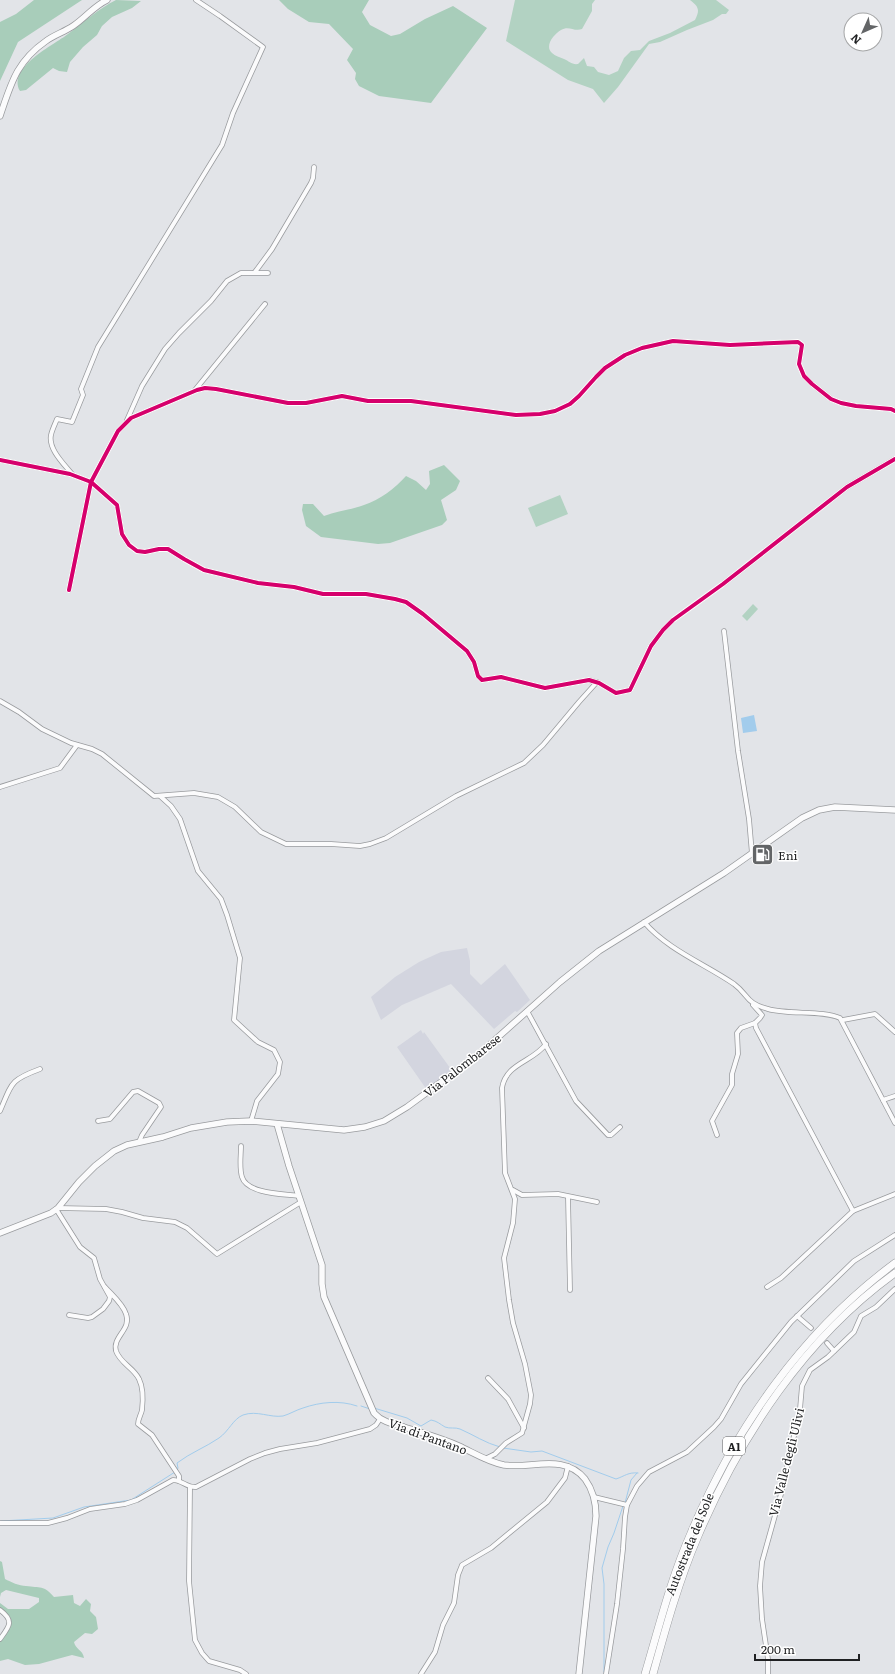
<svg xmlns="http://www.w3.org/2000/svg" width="895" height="1674" viewBox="0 0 895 1674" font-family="Literata,serif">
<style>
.built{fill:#d3d5df}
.green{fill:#b2d2c2}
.forest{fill:#a8cdba}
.water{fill:#a2ccec}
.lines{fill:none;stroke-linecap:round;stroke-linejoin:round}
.stream{stroke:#a2ccec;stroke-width:1}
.street-casing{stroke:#999b9e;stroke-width:5.5}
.secondary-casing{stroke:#999b9e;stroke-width:7}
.highway-casing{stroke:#999b9e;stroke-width:8}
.street{stroke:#fbfbfc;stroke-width:4}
.secondary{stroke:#fbfbfc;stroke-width:5.5}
.highway{stroke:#fbfbfc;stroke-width:7}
.cycleway-casing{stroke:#fff;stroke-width:6}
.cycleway{stroke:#d6006c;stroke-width:4}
.labels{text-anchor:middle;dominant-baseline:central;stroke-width:3;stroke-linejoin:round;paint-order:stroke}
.shield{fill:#fff;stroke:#626364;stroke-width:1}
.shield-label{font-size:11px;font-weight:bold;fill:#1f2022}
.poi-label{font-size:12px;fill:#1f2022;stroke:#fff;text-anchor:start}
.street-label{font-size:12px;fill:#1f2022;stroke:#fff}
</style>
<rect width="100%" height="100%" fill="#e2e4e8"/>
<g class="built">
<polygon points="467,948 470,961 470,974 481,985 505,964 530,1000 517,1012 515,1011 494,1029 451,984 402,1005 381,1020 371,997 395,977 419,962 441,952"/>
<polygon points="421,1030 423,1034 424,1032 453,1072 427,1090 397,1047"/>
</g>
<g class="green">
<path d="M515,0h80l-3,4v7l-10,18c-8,3 -13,-4 -21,1 -7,4 -17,16 -9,23 3,3 8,4 12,6 5,2 8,6 14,5l6,-6 3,8 7,1 4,5 11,3 9,-4 6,-13 7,-7 9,-1 9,-9 21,-8 25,-13c5,-10 4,-13 -5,-20h26l13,10 -3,4h-4l-9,6 -26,10 -27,12 -11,2 -31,43 -14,16 -11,-14 -25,-9 -62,-39z"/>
<polygon points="560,495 568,514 536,527 528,508"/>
<polygon points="753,604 758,609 747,621 742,616"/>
</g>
<g class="forest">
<polygon points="34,0 82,0 18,42 0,81 0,22 16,14"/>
<path d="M116,0l25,1 -9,7 -20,9 -10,9 -5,9 -14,12 -13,15 -3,10 -8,-1 -6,-3 -27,22 -6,1c-13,-24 34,-46 48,-57 16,-12 30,-25 48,-34z"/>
<polygon points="279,0 369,0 362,12 370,25 391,36 400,34 425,19 453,6 487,28 431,103 379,96 359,86 355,79 356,73 347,60 353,49 329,24 309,22 288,9"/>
<path d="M444,465l16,16 -4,9 -15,10 6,20 -5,5 -52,18 -12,1 -57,-7 -15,-11 -4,-16 1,-6h10l11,12c13,-5 27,-6 40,-11 16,-5 31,-17 42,-29l10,5 10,9 4,-6 -1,-13z"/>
<path d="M0,1561l2,1 3,17c6,3 14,7 21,7 14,2 18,-1 28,11l19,-2 1,8 6,3 6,-7 5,5 -1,7 6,6 2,12 -6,5 -7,-1 -11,9c1,7 9,8 10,16l-12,-3 -33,9 -14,1 -17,-6 -8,2v-20l10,-22 -10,-7v-9l8,6h21l10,-7v-4l-33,-8 -5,3 -1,4z"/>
</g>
<polygon class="water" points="754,715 757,731 743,733 741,718"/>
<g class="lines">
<g class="stream">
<polyline points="361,1406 370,1409"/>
<path d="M374,1408l33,10 14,8 10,-6c6,1 9,4 14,7 5,2 10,0 15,2 14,6 25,14 40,18"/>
<path d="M503,1448l28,4 11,-1 74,28c9,-3 12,-7 22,-6"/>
<path d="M177,1470l1,-2 -1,-5c13,-10 29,-16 42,-25 10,-7 14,-19 24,-23 14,-5 27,3 40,1 7,-2 13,-6 20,-8 17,-6 37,-8 54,-2"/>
<polyline points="625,1503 631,1480 637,1473"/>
<polyline points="1,1521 53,1518 84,1507 131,1500 175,1472"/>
<polyline points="604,1672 604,1584 602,1568 608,1547 614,1533 623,1506"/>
</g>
<defs>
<g id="street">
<polyline points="255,272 272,249 311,183 313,178 314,167"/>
<polyline points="195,390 265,304"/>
<polyline points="127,420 142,386 165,349 179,333 211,301 227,281 241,273 268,273"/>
<polyline points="0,460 70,474 91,482 117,505 122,534 129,545 137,551 145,552 159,549 168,549 184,559 204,570 258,583 294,587 323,594 366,594 395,599 406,602 423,614 467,651 474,662 478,676 482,680 501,677 545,688 589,680 599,683 616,693 630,690 651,646 663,630 673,620 723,584 847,487 895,459"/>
<path d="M72,474c-8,-10 -24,-25 -21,-39 1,-5 4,-11 6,-16l15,3 11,-27 -2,-6 17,-42 16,-26 108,-176 11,-32 30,-66 -43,-31 -24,-16"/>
<polyline points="69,590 91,482 118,431 131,418 197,390 205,388 216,389 288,403 306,403 342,396 368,401 411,401 516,415 540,414 555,411 570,404 579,396 596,377 605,368 625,355 642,348 673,341 730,345 798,342 802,345 799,364 804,376 812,384 831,399 841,403 856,406 891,409 895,411"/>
<polyline points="724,631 738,751 749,819 752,854"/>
<polyline points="0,701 19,712 42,729 71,743 92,749 102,754 154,796 194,793 218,797 235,807 261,832 286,844 331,844 360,846 370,844 386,838 456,796 524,763 543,745 579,702 597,682"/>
<polyline points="0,787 60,768 77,745"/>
<polyline points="160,796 171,806 180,819 198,871 221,899 227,915 240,958 234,1020 258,1042 274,1050 280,1062 278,1074 257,1101 251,1121"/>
<path d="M644,922c24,28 61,42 90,62 15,11 11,19 34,25 21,6 55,1 72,9l55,105"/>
<polyline points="753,1005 762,1015 760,1018 755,1023 756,1028 853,1211"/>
<polyline points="527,1011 576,1101 608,1135 611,1135 620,1127"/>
<polyline points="843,1020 875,1014 895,1032"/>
<polyline points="883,1100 895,1096"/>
<path d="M0,1111c12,-28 10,-31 40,-42"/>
<polyline points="98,1121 110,1119 133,1092 138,1091 159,1103 161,1107 142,1135 139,1142"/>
<polyline points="717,1135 712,1121 732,1085 732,1074 738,1054 737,1033 741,1028 755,1023"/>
<path d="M241,1146c0,9 -2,22 1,31 5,17 42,17 57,19"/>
<polyline points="513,1190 522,1195 558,1194 597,1202"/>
<polyline points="568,1197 570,1290"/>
<polyline points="58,1208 106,1209 122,1212 143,1218 175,1222 187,1228 217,1254 301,1202"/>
<polyline points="56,1209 80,1247 94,1258 100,1279 110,1297 109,1301 103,1309 92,1317 88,1318 69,1315"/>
<path d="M105,1287c7,8 18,17 21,27 6,15 -14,23 -10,37 4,12 18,17 23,28 4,8 4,22 3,31 -1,5 -4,9 -4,14l14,11 27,41v5"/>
<polyline points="767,1287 781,1278 853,1211 895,1194"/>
<polyline points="797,1316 811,1328"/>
<polyline points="827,1343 834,1351"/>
<polyline points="488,1378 508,1399 524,1428"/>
<path d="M485,1459l10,-5 11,-11 16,-10 8,-29 1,-9 -6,-31 -12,-41 -4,-23 -5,-42 9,-35 2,-24 -10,-26 -3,-85c4,-25 31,-26 44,-44"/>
<polyline points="190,1487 189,1581 195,1640 202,1653 209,1661 240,1670 246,1674"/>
<polyline points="594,1497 627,1505"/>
<path d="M0,1523h48l19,-5 23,-9 35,-5 12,-4 36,-20c9,0 14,8 23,7l54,-28 15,-6 15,-4 37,-6 53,-14 6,-4 4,-6"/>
<path d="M0,1610c15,11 9,17 0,29"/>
<polyline points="421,1674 435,1652 443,1625 454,1603 458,1575 462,1565 491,1548 547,1502 565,1478 568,1466"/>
<polyline points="606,1674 617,1604 623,1549 625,1517 627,1505 637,1486 649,1472 687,1452 714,1427 721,1419 741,1384 791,1322 854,1261 895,1235"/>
<polyline points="768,1674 768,1659 762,1619 760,1586 762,1562 781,1494 800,1409 802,1386 810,1370 828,1357 854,1332 861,1316 876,1307 895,1289"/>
</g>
<g id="secondary">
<path d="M0,116c11,-32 16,-54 46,-75 8,-6 18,-9 27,-15 12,-8 21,-20 34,-26"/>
<path d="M277,1124l12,42 33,99v19l2,13 50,116c8,9 19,11 30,14 18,6 37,11 55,19 15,7 29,16 45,19 28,4 60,-12 81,14 8,11 11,24 11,37l-17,158"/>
<polyline points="0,1233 51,1213 58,1208 79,1182 95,1166 114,1151 127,1145 163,1137 191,1128 227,1122 251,1121 344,1130 365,1127 384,1121 407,1107 478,1055 560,982 599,951 724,873 802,818 819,810 835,807 895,810"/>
</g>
<g id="highway">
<path d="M645,1674c14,-47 26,-96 46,-141 44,-105 112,-202 204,-270"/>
<path d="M653,1674c13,-47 26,-94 45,-138 43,-101 107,-198 197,-263"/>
</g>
</defs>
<use href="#street" class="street-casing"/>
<use href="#secondary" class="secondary-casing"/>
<use href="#highway" class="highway-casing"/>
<use href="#street" class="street"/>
<use href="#secondary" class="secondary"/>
<use href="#highway" class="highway"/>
<defs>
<g id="cycleway">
<polyline points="0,460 70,474 91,482 117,505 122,534 129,545 137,551 145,552 159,549 168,549 184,559 204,570 258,583 294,587 323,594 366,594 395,599 406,602 423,614 467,651 474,662 478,676 482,680 501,677 545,688 589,680 599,683 616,693 630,690 651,646 663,630 673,620 723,584 847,487 895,459"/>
<polyline points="69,590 91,482 118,431 131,418 197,390 205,388 216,389 288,403 306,403 342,396 368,401 411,401 516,415 540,414 555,411 570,404 579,396 596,377 605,368 625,355 642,348 673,341 730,345 798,342 802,345 799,364 804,376 812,384 831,399 841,403 856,406 891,409 895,411"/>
</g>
</defs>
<use href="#cycleway" class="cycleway-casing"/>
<use href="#cycleway" class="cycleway"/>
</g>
<defs>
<symbol id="fuel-square" viewBox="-11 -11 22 22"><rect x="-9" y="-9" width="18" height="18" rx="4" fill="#636567" stroke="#fff"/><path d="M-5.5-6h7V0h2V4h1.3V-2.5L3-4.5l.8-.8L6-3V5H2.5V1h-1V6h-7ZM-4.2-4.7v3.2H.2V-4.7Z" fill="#fff"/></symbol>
</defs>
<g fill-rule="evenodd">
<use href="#fuel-square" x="750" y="842" width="25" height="25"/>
</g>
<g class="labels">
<rect class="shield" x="723" y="1437" width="22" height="18" rx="3"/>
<g class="shield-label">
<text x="734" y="1446">A1</text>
</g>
<g class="poi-label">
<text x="778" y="855">Eni</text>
</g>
<g class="street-label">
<text transform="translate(462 1065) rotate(-38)">Via Palombarese</text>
<text transform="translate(428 1436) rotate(20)">Via di Pantano</text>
<text transform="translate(786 1462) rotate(-76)">Via Valle degli Ulivi</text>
<text transform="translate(689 1544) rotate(-68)">Autostrada del Sole</text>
</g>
</g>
<g transform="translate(863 32) rotate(225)"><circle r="19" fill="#ffffff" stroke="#a5a6a7"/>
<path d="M0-3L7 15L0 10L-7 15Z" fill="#636567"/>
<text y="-6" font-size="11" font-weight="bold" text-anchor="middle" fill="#1f2022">N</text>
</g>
<path d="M755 1654v6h104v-6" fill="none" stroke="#1f2022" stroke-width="2"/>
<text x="761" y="1654" font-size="12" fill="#1f2022" stroke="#ffffff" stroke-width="3" paint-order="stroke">200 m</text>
</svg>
